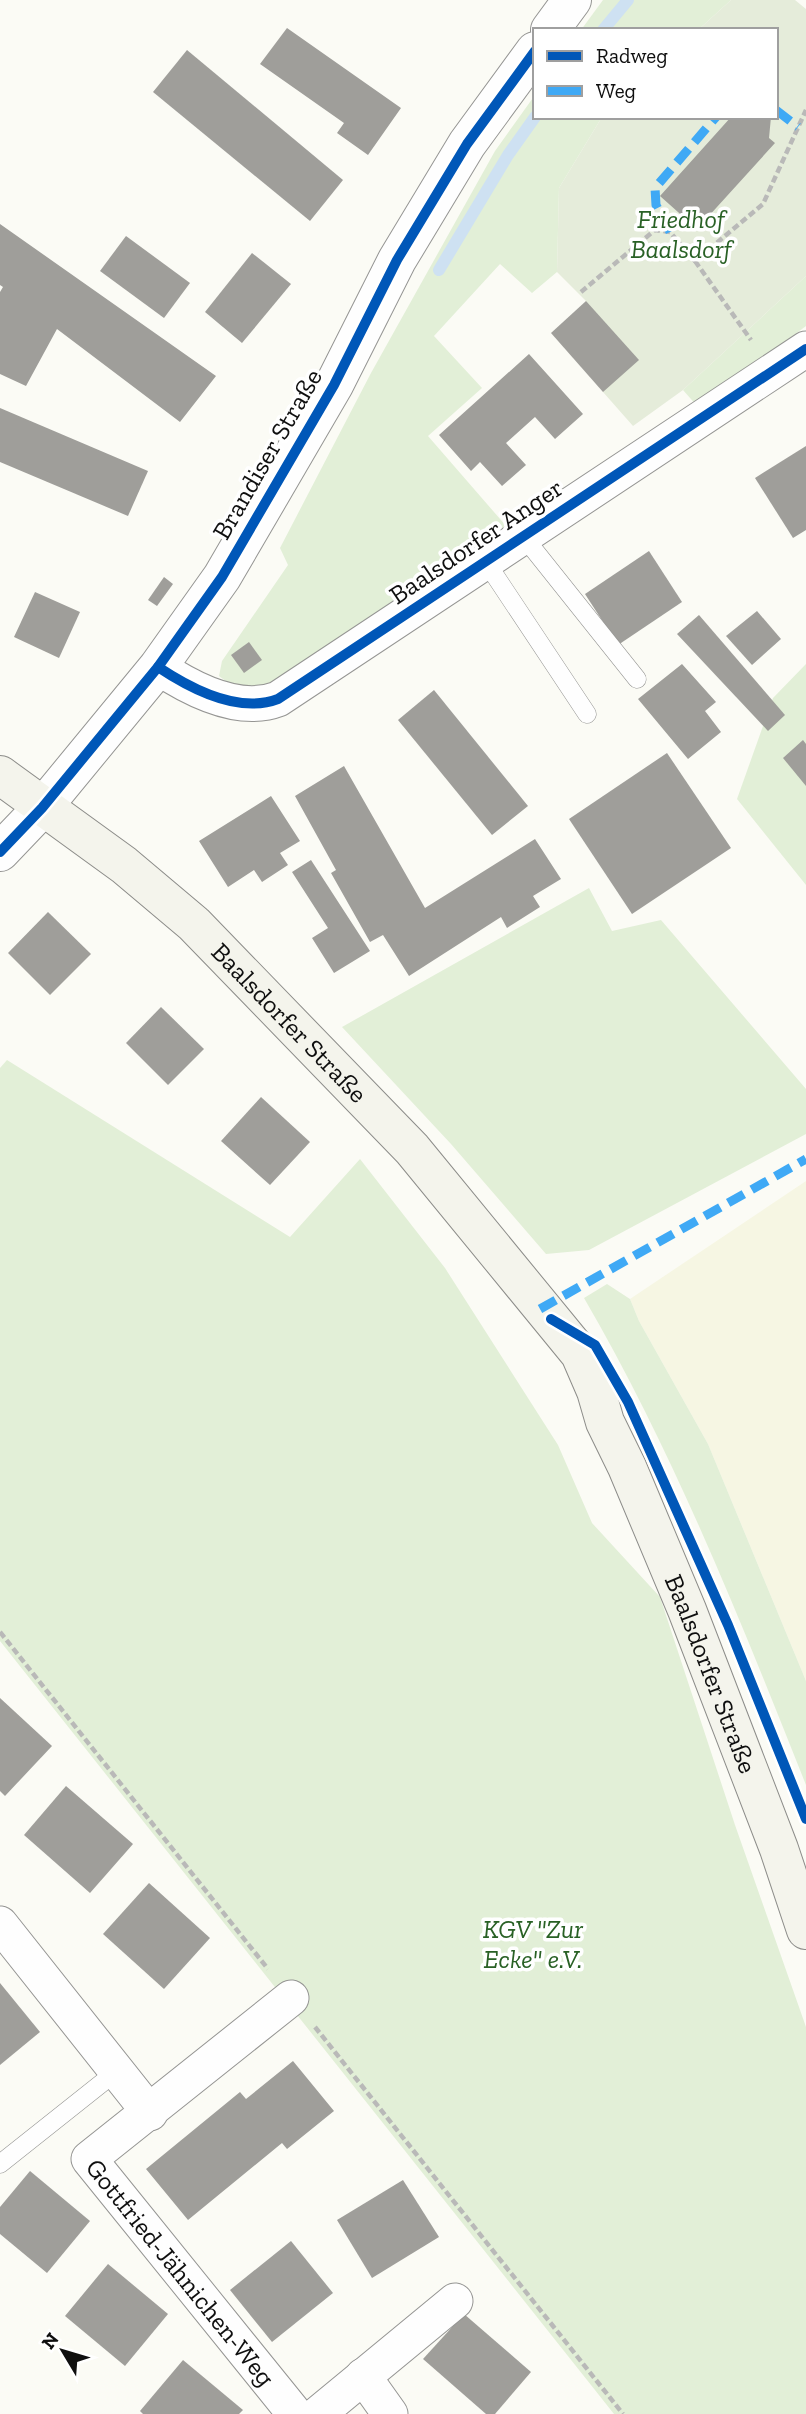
<svg xmlns="http://www.w3.org/2000/svg" width="806" height="2414" viewBox="0 0 806 2414" font-family="'Zilla Slab',serif">
<style>
.farmland{fill:#f6f6e3}
.green{fill:#e2efd7}
.cemetery{fill:#e5ecda}
.lines{fill:none;stroke-linecap:round;stroke-linejoin:round}
.stream{stroke:#cee1f2;stroke-width:12}
.building{fill:#9f9e9a}
.service-casing{stroke:#959593;stroke-width:19}
.minor-casing{stroke:#959593;stroke-width:37}
.tertiary-casing{stroke:#959593;stroke-width:40}
.secondary-casing{stroke:#8c8c89;stroke-width:40}
.path{stroke:#b9b9b8;stroke-width:4.5;stroke-dasharray:7 3.5;stroke-linecap:butt}
.service{stroke:#fefefe;stroke-width:18}
.minor{stroke:#fefefe;stroke-width:35}
.tertiary{stroke:#fefefe;stroke-width:38}
.secondary{stroke:#f4f4ec;stroke-width:38}
.quiet{stroke:#3fa9f5;stroke-width:9;stroke-dasharray:18 9;stroke-linecap:butt}
.cycleway-casing{stroke:#fff;stroke-width:15}
.cycleway{stroke:#0057b8;stroke-width:10}
.labels{text-anchor:middle;dominant-baseline:central;stroke-width:7;stroke-linejoin:round;paint-order:stroke}
.park-label{font-size:26px;font-style:italic;fill:#296125;stroke:#fff}
.street-label{font-size:26px;fill:#0f0f0f;stroke:#fff}
</style>
<rect width="100%" height="100%" fill="#fbfbf5"/>
<polygon class="farmland" points="806,1181 806,1681 708,1444 639,1321 630,1299"/>
<g class="green">
<polygon points="603,0 731,0 698,30 581,30"/>
<polygon points="535,95 535,117 602,117 559,188 557,272 532,293 500,264 434,336 482,388 428,436 507,527 268,687 240,692 219,676 222,661 288,565 280,548 371,373 495,151"/>
<polygon points="806,276 806,326 698,407 683,390"/>
<polygon points="806,664 806,885 737,799 773,698"/>
<polygon points="589,888 612,931 661,920 806,1089 806,1134 589,1250 546,1254 451,1144 342,1027"/>
<polygon points="7,1060 290,1237 360,1159 445,1268 558,1445 592,1523 660,1597 735,1825 806,2027 806,2414 614,2414 0,1641 0,1068"/>
<path d="M607,1284l23,15 9,22 69,123 98,237v104c-66,-166 -132,-332 -222,-487z"/>
</g>
<polygon class="cemetery" points="731,0 795,0 806,9 806,276 683,390 633,426 603,392 586,301 557,272 559,188 602,117 776,117 776,30 698,30"/>
<g class="lines">
<g class="stream">
<polyline points="603,30 628,0"/>
<polyline points="439,270 508,155 535,117"/>
</g>
</g>
<g class="building">
<polygon points="287,28 401,108 368,155 337,133 344,123 260,64"/>
<polygon points="187,50 343,180 310,221 153,92"/>
<polygon points="731,117 771,117 769,138 775,143 697,229 660,196"/>
<polygon points="0,224 216,376 180,422 57,329 26,386 0,374 0,292 3,287 0,285"/>
<polygon points="126,236 190,283 164,318 100,271"/>
<polygon points="252,253 291,284 242,343 205,312"/>
<polygon points="586,301 639,360 603,392 551,333"/>
<polygon points="529,354 583,414 555,439 535,417 506,443 526,465 502,486 480,462 471,471 439,435"/>
<polygon points="0,408 148,471 128,516 0,462"/>
<polygon points="806,446 806,530 793,538 755,478"/>
<polygon points="649,551 682,602 618,645 585,594"/>
<polygon points="164,577 173,584 157,606 148,600"/>
<polygon points="35,592 80,612 59,658 14,637"/>
<polygon points="757,611 781,639 752,665 726,636"/>
<polygon points="699,615 785,715 768,731 677,634"/>
<polygon points="249,642 262,660 244,673 231,655"/>
<polygon points="682,664 716,702 705,711 721,732 688,759 638,699"/>
<polygon points="434,690 528,806 492,835 398,720"/>
<polygon points="803,740 806,744 806,786 783,758"/>
<polygon points="667,753 731,848 632,914 569,819"/>
<polygon points="344,766 425,908 535,839 561,879 533,896 540,907 507,928 501,917 409,976 383,935 370,942 331,873 336,870 295,796"/>
<polygon points="271,796 300,841 280,853 288,865 262,882 254,870 228,887 199,841"/>
<polygon points="311,860 370,951 334,973 312,938 328,928 292,872"/>
<polygon points="48,912 91,954 50,995 8,953"/>
<polygon points="161,1007 204,1049 168,1085 126,1043"/>
<polygon points="261,1097 310,1142 270,1185 221,1141"/>
<polygon points="0,1698 52,1746 5,1796 0,1791"/>
<polygon points="66,1786 133,1844 90,1893 24,1835"/>
<polygon points="149,1883 210,1938 164,1989 103,1934"/>
<polygon points="0,1983 40,2032 0,2065"/>
<polygon points="293,2061 334,2111 287,2149 282,2143 188,2220 146,2169 240,2092 246,2099"/>
<polygon points="30,2171 90,2221 47,2273 0,2234 0,2207"/>
<polygon points="403,2180 439,2237 372,2278 337,2220"/>
<polygon points="291,2241 333,2293 272,2342 230,2290"/>
<polygon points="108,2264 168,2314 125,2366 65,2316"/>
<polygon points="464,2314 531,2372 495,2414 486,2414 423,2359"/>
<polygon points="183,2360 243,2410 239,2414 143,2414 140,2411"/>
</g>
<g class="lines">
<defs>
<g id="service">
<polyline points="523,536 637,679"/>
<polyline points="486,562 587,714"/>
<polyline points="0,2164 117,2071"/>
</g>
<g id="minor">
<path d="M158,667c33,22 81,47 120,32l528,-350"/>
<polyline points="0,1924 150,2113"/>
<path id="s1" d="M291,1998l-202,161 206,255"/>
<polyline points="363,2376 390,2414"/>
<polyline points="318,2414 455,2301"/>
</g>
<g id="tertiary">
<polyline points="550,30 572,0"/>
<polyline points="0,852 42,808 158,667 222,577 334,385 397,260 467,144 535,51"/>
</g>
<g id="secondary">
<path id="s2" d="M0,775l124,90 70,59 218,225 168,205 16,37 9,31 22,45 60,143 92,239 27,81"/>
</g>
</defs>
<use href="#service" class="service-casing"/>
<use href="#minor" class="minor-casing"/>
<use href="#tertiary" class="tertiary-casing"/>
<use href="#secondary" class="secondary-casing"/>
<g class="path">
<polyline points="695,261 751,340"/>
<polyline points="581,292 655,230 670,232 695,261 763,204 806,110"/>
<polyline points="0,1632 268,1969"/>
<polyline points="315,2027 623,2414"/>
</g>
<use href="#service" class="service"/>
<use href="#minor" class="minor"/>
<use href="#tertiary" class="tertiary"/>
<use href="#secondary" class="secondary"/>
<g class="quiet">
<polyline points="776,110 798,127"/>
<polyline points="670,232 656,205 655,188 716,117"/>
<polyline points="540,1309 806,1159"/>
</g>
<defs>
<g id="cycleway">
<path d="M158,667c33,22 81,47 120,32l528,-350"/>
<polyline points="0,852 42,808 158,667 222,577 334,385 397,260 467,144 535,51"/>
<polyline points="551,1319 595,1345 628,1402 728,1625 806,1819"/>
</g>
</defs>
<use href="#cycleway" class="cycleway-casing"/>
<use href="#cycleway" class="cycleway"/>
</g>
<g class="labels">
<g class="park-label">
<text x="681" y="219">Friedhof<tspan x="681" dy="30">Baalsdorf</tspan></text>
<text x="533" y="1929">KGV "Zur<tspan x="533" dy="30">Ecke" e.V.</tspan></text>
</g>
<g class="street-label">
<text transform="translate(267 454) rotate(-60)">Brandiser Straße</text>
<text transform="translate(476 541) rotate(-34)">Baalsdorfer Anger</text>
<text stroke="none"><textPath href="#s2" startOffset="382">Baalsdorfer Straße</textPath></text>
<text stroke="none"><textPath href="#s2" startOffset="1169">Baalsdorfer Straße</textPath></text>
<text stroke="none"><textPath href="#s1" startOffset="404">Gottfried-Jähnichen-Weg</textPath></text>
</g>
</g>
<rect x="533" y="28" width="245" height="91" fill="#ffffff" stroke="#9f9f9f" stroke-width="2"/>
<rect x="547" y="51" width="35" height="10" fill="#0057b8" stroke="#9f9f9f" stroke-width="2"/>
<text x="596" y="63" font-size="21" fill="#0f0f0f">Radweg</text>
<rect x="547" y="86" width="35" height="10" fill="#3fa9f5" stroke="#9f9f9f" stroke-width="2"/>
<text x="596" y="98" font-size="21" fill="#0f0f0f">Weg</text>
<g transform="translate(63 2351) rotate(308)" stroke="#ffffff" stroke-width="5" paint-order="stroke">
<path d="M0-5L12 26L0 18L-12 26Z" fill="#0f0f0f"/>
<text y="-10" font-size="19" font-weight="bold" text-anchor="middle" fill="#0f0f0f">N</text>
</g>
</svg>
